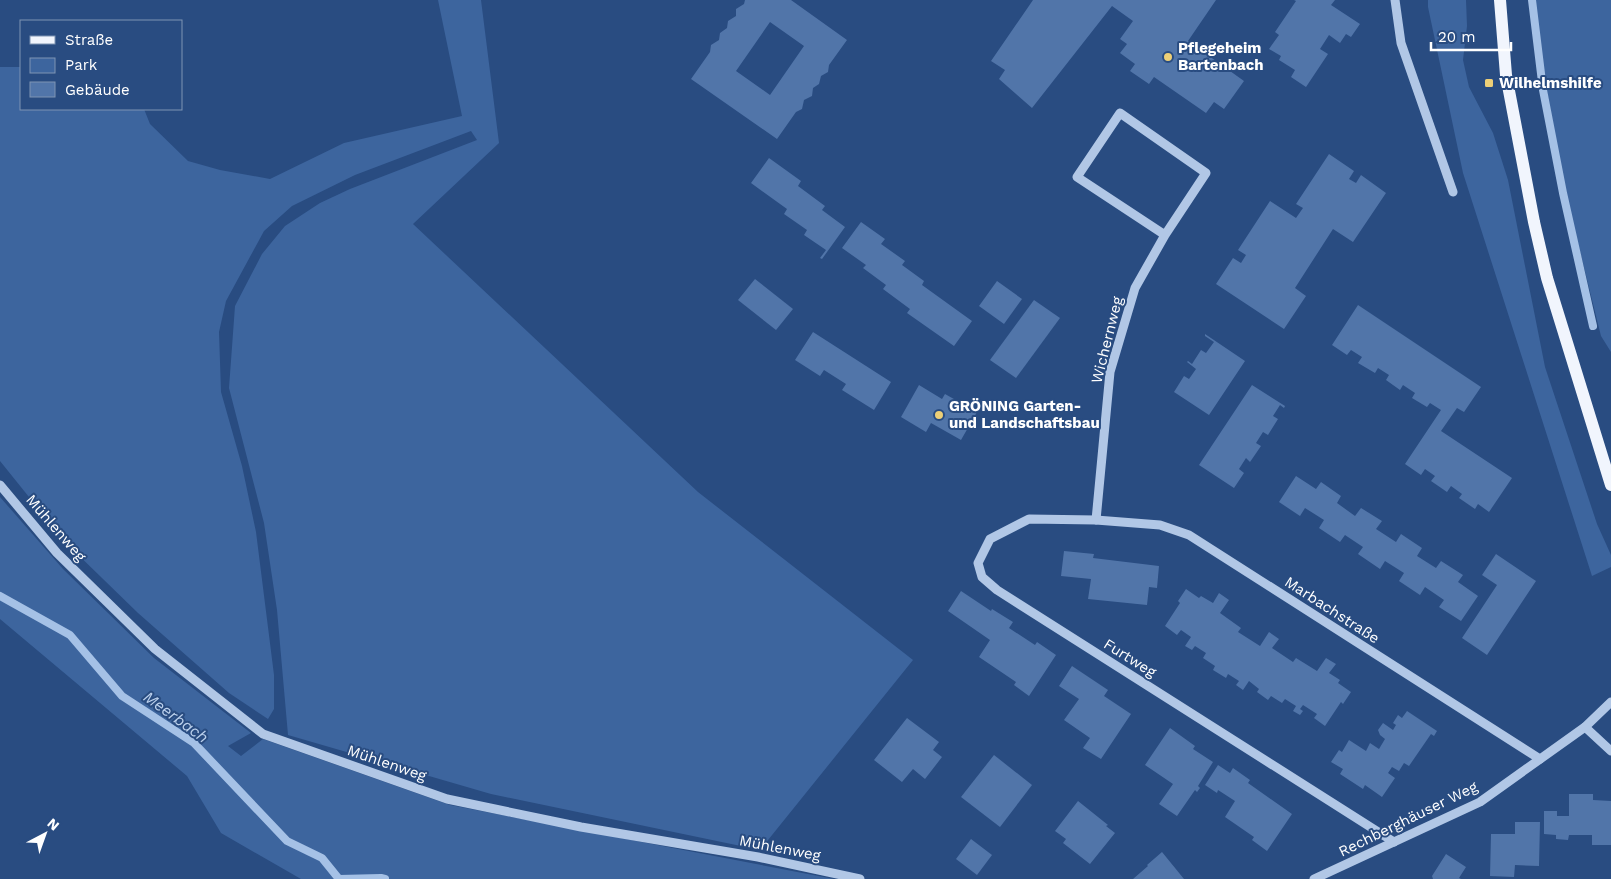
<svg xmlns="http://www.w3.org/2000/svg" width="1611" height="879" viewBox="0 0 1611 879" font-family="'Work Sans',sans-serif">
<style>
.green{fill:#3d659e}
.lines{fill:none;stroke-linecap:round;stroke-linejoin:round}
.stream{stroke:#a5c1e6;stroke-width:8}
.building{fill:#5175a9;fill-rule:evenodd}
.minor{stroke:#b1c7e6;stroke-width:9}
.major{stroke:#f1f5fd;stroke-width:12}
.poi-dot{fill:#edcf77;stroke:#294c81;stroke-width:2}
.labels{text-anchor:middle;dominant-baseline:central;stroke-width:4;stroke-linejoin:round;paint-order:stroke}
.poi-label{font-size:15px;font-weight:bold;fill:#fff;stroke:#294c81;text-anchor:start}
.street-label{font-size:15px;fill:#fff;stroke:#294c81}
.water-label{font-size:16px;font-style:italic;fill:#bcd1ed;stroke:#294c81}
</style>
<rect width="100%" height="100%" fill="#294c81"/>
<g class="green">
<polygon points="438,0 481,0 499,143 413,224 698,492 913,660 760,850 491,794 288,735 277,610 264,523 229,388 235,306 262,254 285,226 320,203 350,189 477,140 471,131 355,175 292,206 264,231 226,301 219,332 221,392 242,466 256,532 274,675 274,709 268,719 229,693 138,613 66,543 0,461 0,67 21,67 21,109 144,109 150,124 188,161 220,170 270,179 344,143 462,116"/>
<polygon points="1428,0 1466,0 1467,26 1463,60 1469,87 1493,133 1508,180 1545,367 1597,524 1611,555 1611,567 1592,576 1463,173 1428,7"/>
<polygon points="1535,0 1611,0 1611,352 1601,336 1565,191 1545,80"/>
<polygon points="0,497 63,569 154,658 251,733 228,746 241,756 263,739 450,805 834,879 301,879 221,833 187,776 0,619"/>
</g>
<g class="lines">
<g class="stream">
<polyline points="1532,0 1543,90 1563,193 1593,326"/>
<polyline points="0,596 70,635 122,696 194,743 287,841 322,858 339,879 381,878 385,879"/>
</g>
</g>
<g class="building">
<path d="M745,0h46l56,40 -18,25 -1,7 -7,4 -2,8 -6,4 -1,8 -8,4 -2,9 -6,3 -19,27 -86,-60 19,-27 1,-7 8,-5 1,-7 7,-5 1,-7 8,-5v-7l8,-5zM770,22l34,24 -34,49 -34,-24z"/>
<polygon points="1033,0 1216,0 1188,41 1244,81 1224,109 1214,102 1206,113 1154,77 1149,84 1130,71 1135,64 1120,53 1127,44 1120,39 1133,21 1112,6 1032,108 999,79 1005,70 991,61"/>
<polygon points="1294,0 1335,0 1331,5 1360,24 1351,37 1346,34 1340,43 1329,35 1320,49 1328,54 1306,87 1291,77 1295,70 1279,60 1281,56 1269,49 1279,35 1275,32 1296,1"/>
<polygon points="1329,154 1354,171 1349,179 1356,183 1361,175 1386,193 1353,242 1333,229 1295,288 1306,296 1284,329 1216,284 1233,258 1241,263 1246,255 1238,250 1270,201 1296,218 1303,208 1296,204"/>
<polygon points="769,158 801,181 798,186 825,206 822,210 845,227 822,259 820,258 826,250 804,235 807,230 784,214 787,209 751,183"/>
<polygon points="861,222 885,239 881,244 905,261 902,265 924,281 922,285 972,321 954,346 907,313 910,309 883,289 886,285 863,268 866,265 842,248"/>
<polygon points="755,279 793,309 776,330 738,300"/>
<polygon points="997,281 1022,299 1004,324 979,306"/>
<polygon points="1034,300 1060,318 1016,378 990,360"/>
<polygon points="1358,305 1481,387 1464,412 1457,408 1441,431 1512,478 1489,512 1478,504 1475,509 1459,498 1462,494 1451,486 1447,492 1431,481 1435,476 1425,469 1421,475 1405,464 1441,410 1430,403 1427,407 1412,398 1415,393 1403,385 1400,390 1386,380 1389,375 1378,368 1375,373 1358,363 1362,357 1351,350 1347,355 1332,345"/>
<polygon points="813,332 891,382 874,410 842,390 846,384 824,370 820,376 795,360"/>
<polygon points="1205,334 1245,361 1209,415 1174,392 1184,376 1189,379 1196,369 1187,362 1188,361 1192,364 1201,350 1206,353 1214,342 1205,336"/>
<polygon points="919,385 942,399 945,394 977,412 961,440 931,423 926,432 901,417"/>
<polygon points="1252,385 1285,406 1284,408 1280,405 1273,416 1278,419 1268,435 1263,432 1256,443 1261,446 1250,462 1246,458 1239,469 1244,473 1234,488 1199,465"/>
<polygon points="1296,476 1316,489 1321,482 1341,496 1337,503 1355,516 1361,508 1382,521 1376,529 1396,542 1401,534 1422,548 1417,556 1436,568 1441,561 1463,575 1458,582 1478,596 1461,621 1439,607 1444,600 1425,587 1420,595 1399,581 1404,573 1385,561 1380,569 1358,554 1363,547 1345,535 1340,542 1319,528 1324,520 1305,508 1300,516 1279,502"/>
<polygon points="1064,551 1094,554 1093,558 1159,566 1157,588 1149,587 1147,605 1088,599 1091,579 1061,576"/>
<polygon points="1496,554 1536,581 1487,655 1462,638 1497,585 1482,575"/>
<polygon points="1186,589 1199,598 1201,596 1213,603 1219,593 1229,600 1220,613 1241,628 1238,632 1260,646 1269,632 1279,639 1272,648 1293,662 1296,658 1317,671 1326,658 1336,664 1329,673 1340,680 1338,683 1351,692 1343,704 1341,702 1325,726 1314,718 1317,714 1303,705 1300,709 1303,711 1300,715 1293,711 1296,706 1285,699 1282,703 1271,696 1268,700 1257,692 1259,689 1249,681 1243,690 1236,685 1239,681 1228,674 1226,678 1213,670 1215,666 1203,658 1206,653 1195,646 1192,650 1185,646 1191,637 1181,630 1177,635 1165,626 1180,603 1178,601"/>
<polygon points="961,591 991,611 992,609 1013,622 1009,628 1035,645 1037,642 1056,655 1029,696 1014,685 1016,682 979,657 990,640 948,611"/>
<polygon points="1072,666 1108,690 1104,696 1131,714 1101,759 1083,748 1090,738 1064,720 1079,699 1059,686"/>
<polygon points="1407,711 1437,731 1434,736 1431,734 1409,766 1404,763 1399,771 1392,767 1388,773 1395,778 1382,797 1365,785 1363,789 1340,774 1343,769 1331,762 1339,750 1342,752 1349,740 1366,751 1370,743 1379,749 1385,739 1380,735 1378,730 1383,723 1393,730 1396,725 1393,723 1398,715 1402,718"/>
<polygon points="907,718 939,742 933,750 942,757 925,779 913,769 902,782 874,760"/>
<polygon points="1170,728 1195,746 1193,749 1213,762 1198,786 1200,788 1197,792 1195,790 1177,816 1159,804 1173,784 1145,765"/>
<polygon points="994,755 1032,785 1000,827 961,797"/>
<polygon points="1218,765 1230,773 1233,768 1250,780 1248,783 1292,814 1267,851 1252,840 1254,837 1225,817 1235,801 1218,790 1217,793 1205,785"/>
<polygon points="1569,794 1593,794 1593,800 1611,801 1611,845 1592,845 1592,835 1569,835 1568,840 1556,839 1556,835 1544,834 1544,811 1557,811 1557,816 1569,816"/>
<polygon points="1078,801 1108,825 1106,826 1115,833 1090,864 1063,843 1066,839 1055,831"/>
<polygon points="1515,822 1540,822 1539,866 1515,865 1514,877 1490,876 1491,834 1515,834"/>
<polygon points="971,839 992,855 977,875 956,859"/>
<polygon points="1162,852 1184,879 1133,879 1148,866 1147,865"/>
<polygon points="1446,854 1466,867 1459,878 1461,879 1433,879 1432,876"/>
</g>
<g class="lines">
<g class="minor">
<polyline points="1395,0 1401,43 1453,192"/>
<polyline points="0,485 57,553 155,649 263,734 447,799 581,827 758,857 860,879"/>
<polyline points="1096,520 1110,372 1135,288 1165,235 1206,173 1120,113 1077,177 1165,235"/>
<polyline points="1585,727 1611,751"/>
<polyline points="1394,842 997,590 982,577 978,563 990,539 1029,519 1096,520 1160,525 1189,535 1540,759"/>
<polyline points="1314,879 1480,802 1585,727 1611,702"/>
</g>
<polyline class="major" points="1500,0 1506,75 1534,222 1547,278 1611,485"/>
</g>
<g class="poi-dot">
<circle cx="1168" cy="57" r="5"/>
<rect x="1484" y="78" width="10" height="10" rx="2.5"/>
<circle cx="939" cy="415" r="5"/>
</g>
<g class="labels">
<g class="poi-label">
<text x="1178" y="48">Pflegeheim<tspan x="1178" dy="17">Bartenbach</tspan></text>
<text x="1499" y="83">Wilhelmshilfe</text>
<text x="949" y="406">GRÖNING Garten-<tspan x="949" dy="17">und Landschaftsbau</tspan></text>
</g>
<g class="street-label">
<text transform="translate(1107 340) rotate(-76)">Wichernweg</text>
<text transform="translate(56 528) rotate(49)">Mühlenweg</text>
<text transform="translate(1332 610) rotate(33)">Marbachstraße</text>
<text transform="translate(1130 658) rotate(32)">Furtweg</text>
<text transform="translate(387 763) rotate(19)">Mühlenweg</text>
<text transform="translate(1408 819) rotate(-26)">Rechberghäuser Weg</text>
<text transform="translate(780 848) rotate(11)">Mühlenweg</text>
</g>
<g class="water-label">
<text transform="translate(176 717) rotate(36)">Meerbach</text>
</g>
</g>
<rect x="20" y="20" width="162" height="90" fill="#294c81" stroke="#7f94b3"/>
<rect x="30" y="36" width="25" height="8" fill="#f1f5fd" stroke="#7f94b3"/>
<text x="65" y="45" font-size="15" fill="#ffffff">Straße</text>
<rect x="30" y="58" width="25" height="15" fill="#3d659e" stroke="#7f94b3"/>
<text x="65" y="70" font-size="15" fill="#ffffff">Park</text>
<rect x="30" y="82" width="25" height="15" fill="#5175a9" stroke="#7f94b3"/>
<text x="65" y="95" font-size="15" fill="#ffffff">Gebäude</text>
<g transform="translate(45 834) rotate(41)" stroke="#294c81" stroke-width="4" paint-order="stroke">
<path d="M0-4L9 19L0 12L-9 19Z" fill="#ffffff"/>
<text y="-8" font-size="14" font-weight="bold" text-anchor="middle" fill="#ffffff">N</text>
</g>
<path d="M1431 42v8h80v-8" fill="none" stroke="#ffffff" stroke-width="2.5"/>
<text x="1438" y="42" font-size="15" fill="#ffffff" stroke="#294c81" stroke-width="4" paint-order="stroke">20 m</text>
</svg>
